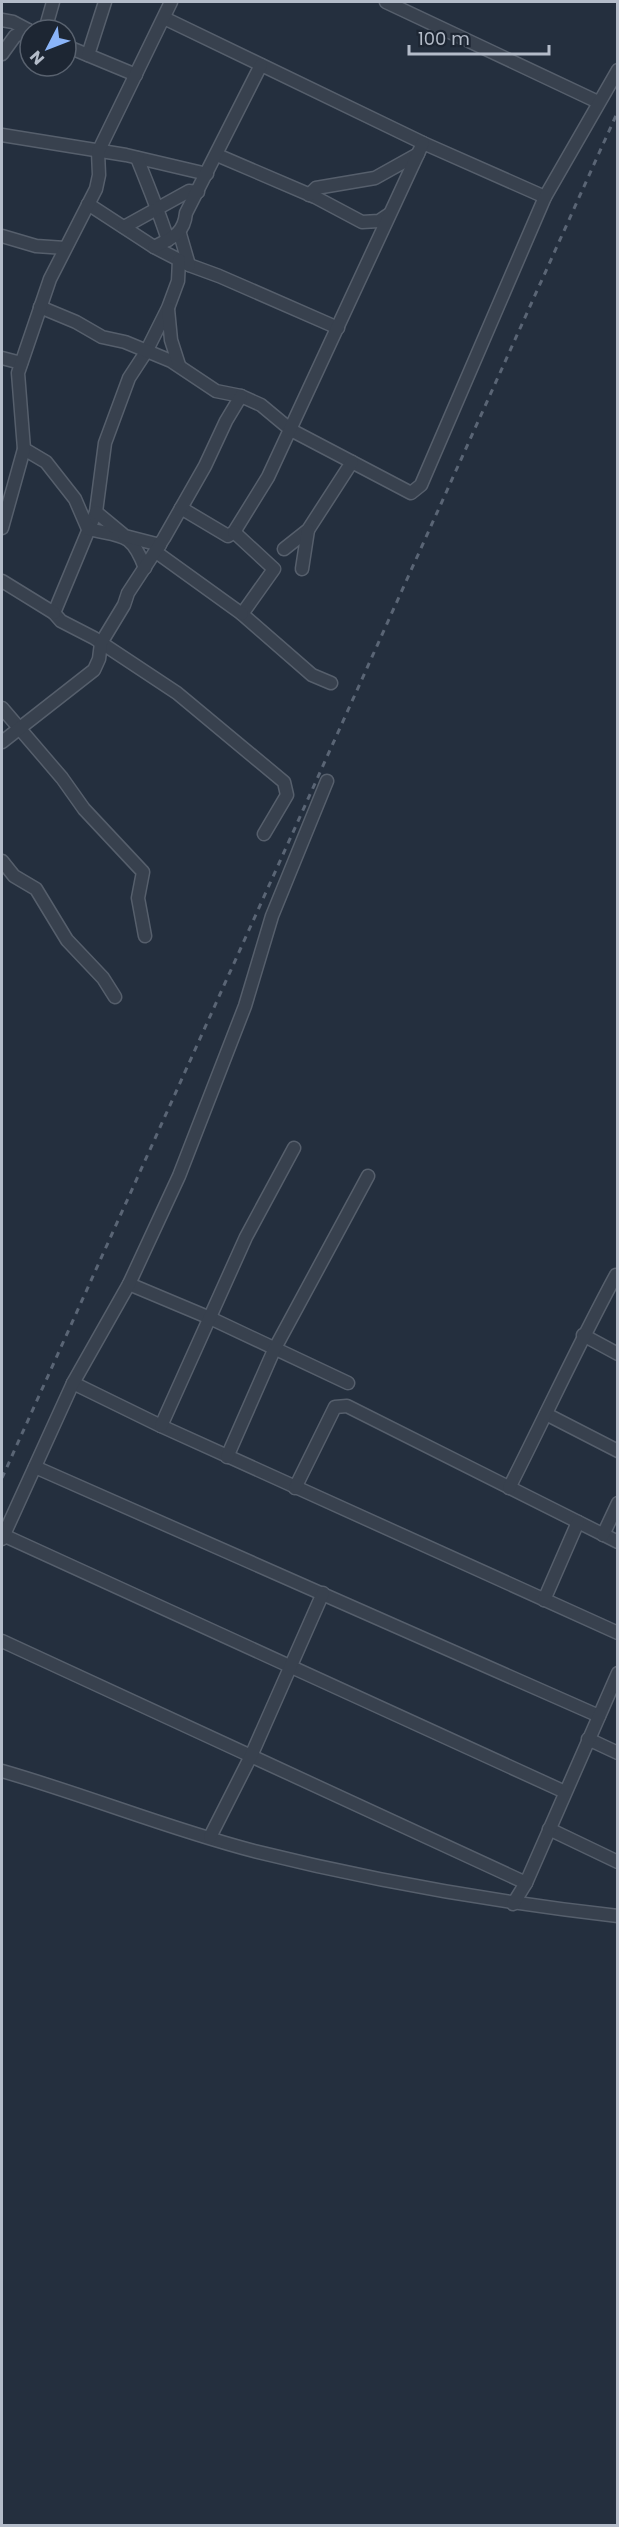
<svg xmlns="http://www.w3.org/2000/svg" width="619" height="2527" viewBox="0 0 619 2527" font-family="Poppins,sans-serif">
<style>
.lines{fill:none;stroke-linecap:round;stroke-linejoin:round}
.street-casing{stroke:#565f6c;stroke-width:15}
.street{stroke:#38414e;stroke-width:12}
.rail{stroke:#5a6575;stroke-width:3;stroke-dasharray:6 6;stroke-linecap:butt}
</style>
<rect width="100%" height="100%" fill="#242f3e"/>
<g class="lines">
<defs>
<g id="street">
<polyline points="386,2 598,102"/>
<polyline points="164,18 423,143 545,197"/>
<polyline points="2,20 13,22 30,31"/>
<polyline points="45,30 53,2"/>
<polyline points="66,46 136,75"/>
<polyline points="2,54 15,36 28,30"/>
<polyline points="88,55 105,2"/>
<polyline points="2,135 126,155 207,174"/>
<polyline points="217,155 315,197 362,222 379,221 388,215"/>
<path d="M137,158c11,27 22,54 31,82"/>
<polyline points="309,195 316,188 375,178 418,154"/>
<polyline points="88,204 154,247 189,265 219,276 338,328"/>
<polyline points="124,227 189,191 198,192"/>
<polyline points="180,234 189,265"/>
<polyline points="2,236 36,246 65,248"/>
<path d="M154,247c18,-9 30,-13 32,-34l75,-148"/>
<polyline points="179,260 178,281 168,308 146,352 129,378 105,443 96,512 54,613 61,621 94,638 177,693 284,782 287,795 264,834"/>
<polyline points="40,307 76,322 102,337 125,342 171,361 216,391 241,396 261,405 291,430 411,493 421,485 545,197 618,70"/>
<polyline points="168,309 171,340 179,365"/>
<polyline points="2,358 21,363"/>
<path d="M24,449l22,13 29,37 13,30c34,8 43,2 57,39"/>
<polyline points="181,508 228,536 234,532 268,477 423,143"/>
<polyline points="96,512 125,536 160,545"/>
<polyline points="2,528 24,449 18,373 50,279 96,189 99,175 98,152 171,2"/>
<polyline points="234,532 274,569 242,614 312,675 331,683"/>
<polyline points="284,549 308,530 352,462"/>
<polyline points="156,552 242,614"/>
<polyline points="302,569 308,530"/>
<polyline points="2,581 54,613"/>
<polyline points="2,708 62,778 84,809 143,872 138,898 145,936"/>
<polyline points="2,742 94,670 99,659 101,643 124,605 128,593 164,538 205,466 226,421 241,396"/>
<polyline points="2,861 14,876 36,889 67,940 103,978 115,997"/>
<polyline points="129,1284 210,1318 348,1383"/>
<polyline points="583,1335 618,1354"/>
<polyline points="73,1383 161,1426 618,1633"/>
<polyline points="546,1414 618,1451"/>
<polyline points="161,1426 246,1237 294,1148"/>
<polyline points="227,1457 274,1350 368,1176"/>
<polyline points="35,1467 599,1716"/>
<polyline points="295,1488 335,1407 347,1406 618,1542"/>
<path d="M509,1488c36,-71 69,-143 107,-213"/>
<polyline points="3,1535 565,1792"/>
<polyline points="603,1535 618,1503"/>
<polyline points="2,1539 73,1383 129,1284 179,1176 245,1006 272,916 327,781"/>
<polyline points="544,1600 578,1522"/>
<polyline points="2,1641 526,1883"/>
<polyline points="588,1739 618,1753"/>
<path d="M2,1771c84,24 167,58 252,80 120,30 241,51 364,65"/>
<polyline points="549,1829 618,1862"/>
<polyline points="210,1837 251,1756 323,1593"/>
<polyline points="513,1904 526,1883 618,1673"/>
</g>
</defs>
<use href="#street" class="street-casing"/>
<use href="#street" class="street"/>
<polyline class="rail" points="2,1478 618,111"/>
</g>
<rect width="619" height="2527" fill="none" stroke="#b4bcc9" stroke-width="6"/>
<g transform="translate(48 48) rotate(228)"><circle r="28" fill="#1d2633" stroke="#59626f" stroke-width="1.5"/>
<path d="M0-4.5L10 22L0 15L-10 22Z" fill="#8ab4f8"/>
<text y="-9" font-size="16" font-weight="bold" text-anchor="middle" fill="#b4bcc9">N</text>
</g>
<path d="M409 45v9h140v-9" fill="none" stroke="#b4bcc9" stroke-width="3"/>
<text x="418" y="45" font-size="18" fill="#b4bcc9" stroke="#1d2633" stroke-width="4.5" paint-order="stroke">100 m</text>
</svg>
